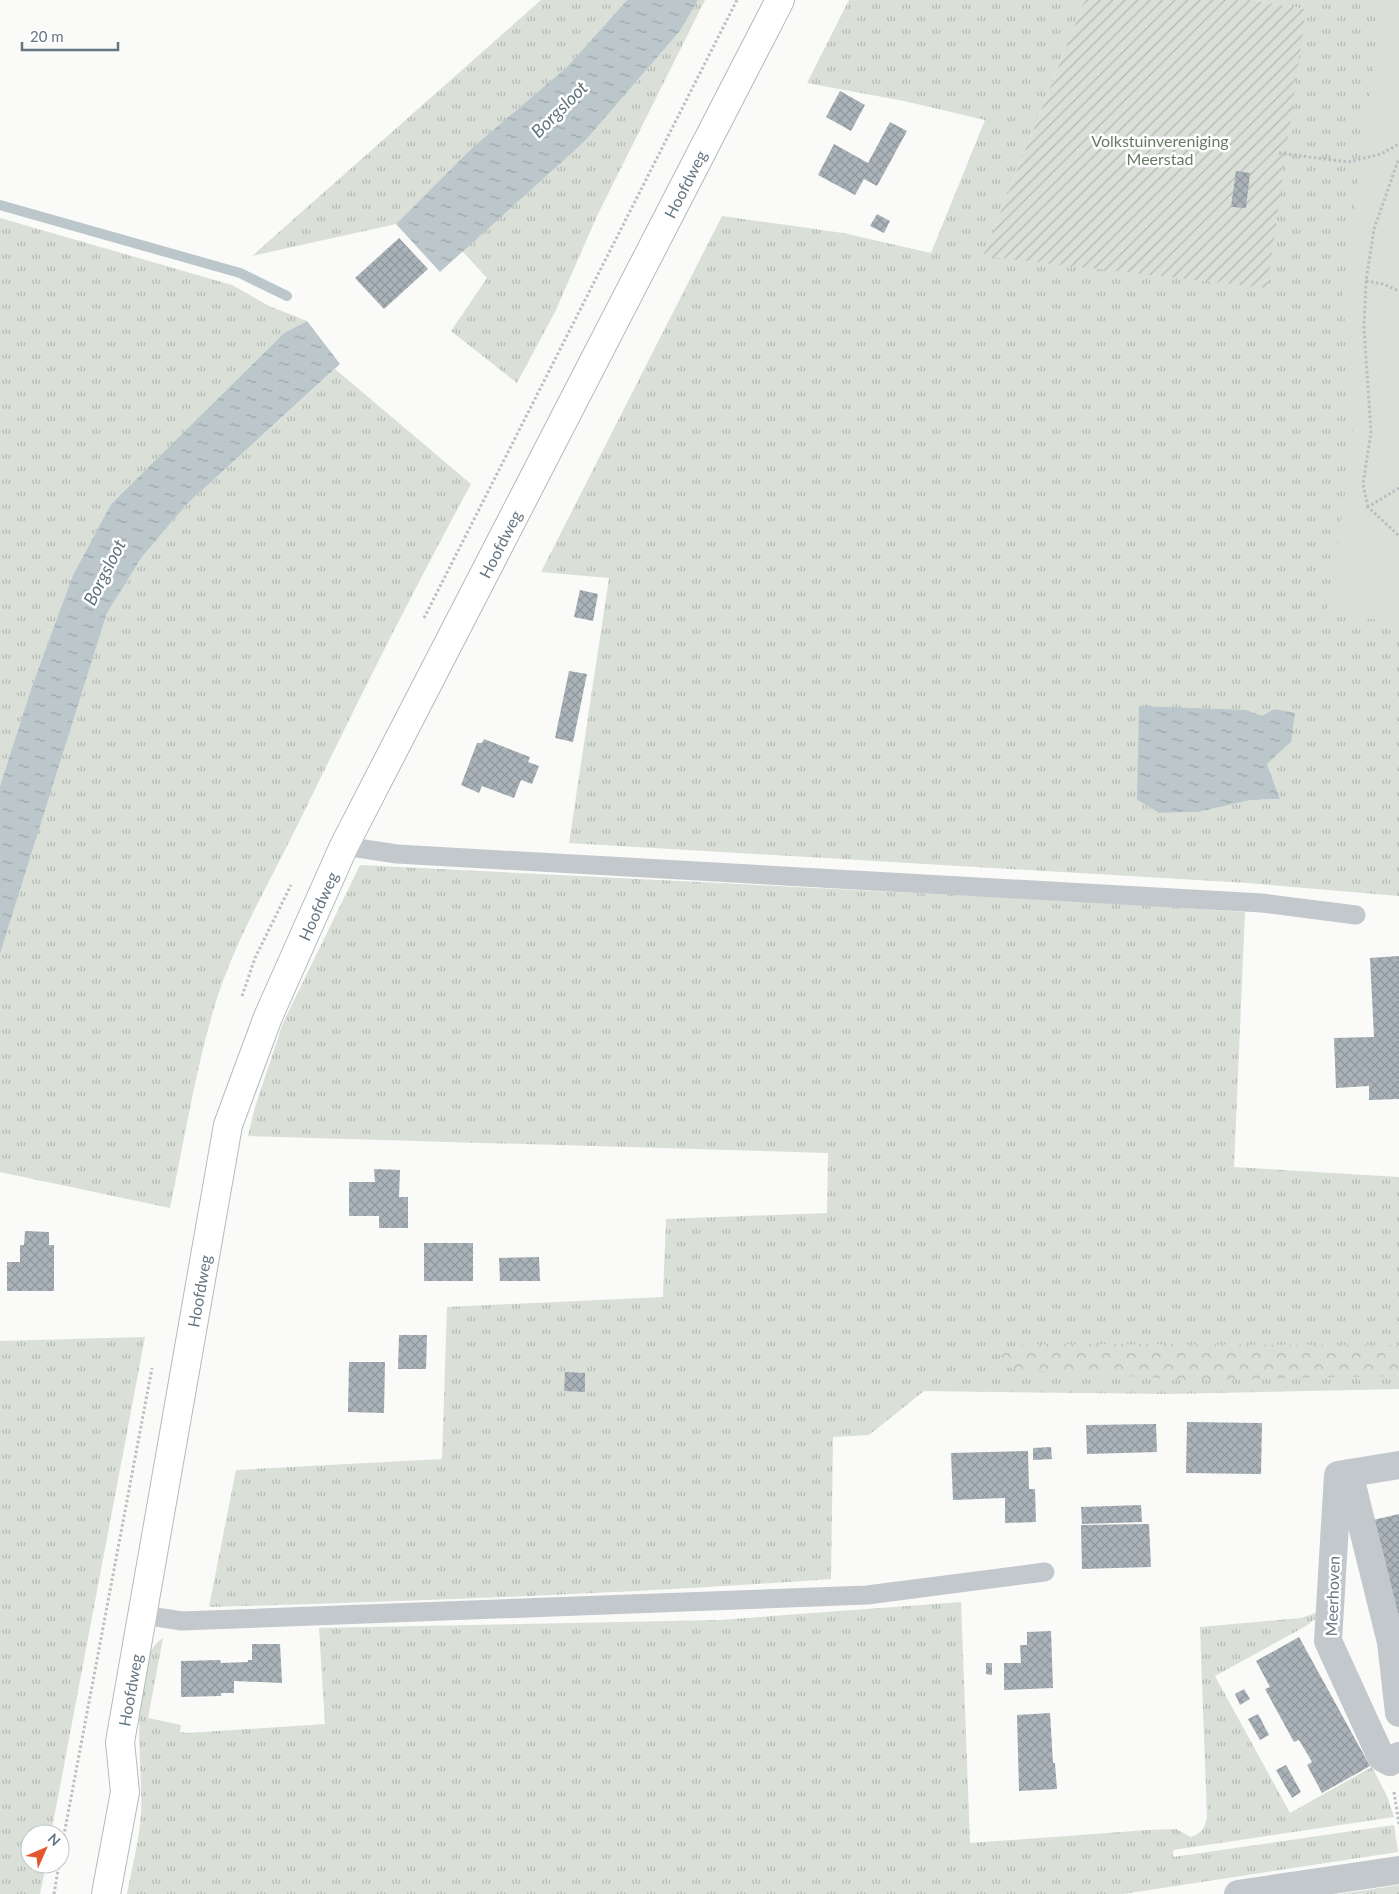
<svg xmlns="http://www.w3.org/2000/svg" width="1399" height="1894" viewBox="0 0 1399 1894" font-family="Lato,sans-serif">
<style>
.grass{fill:url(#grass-tufts);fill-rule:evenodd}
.forest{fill:url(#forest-crowns)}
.park{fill:#dadfd7}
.garden{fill:url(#garden-furrows)}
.water{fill:url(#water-ripples)}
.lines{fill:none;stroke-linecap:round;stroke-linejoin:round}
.stream{stroke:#bbc7cb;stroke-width:10}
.building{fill:url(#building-cross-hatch)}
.secondary-casing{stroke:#b3babf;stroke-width:30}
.path{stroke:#bbbfc2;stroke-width:3;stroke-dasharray:2.5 2.5;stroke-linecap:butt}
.service{stroke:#c3c8cc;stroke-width:19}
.minor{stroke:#c3c8cc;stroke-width:28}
.secondary{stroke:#fff;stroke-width:28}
.labels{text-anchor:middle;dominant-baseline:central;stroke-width:5;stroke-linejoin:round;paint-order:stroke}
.park-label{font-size:16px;fill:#687a64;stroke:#fff}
.street-label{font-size:16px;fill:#657683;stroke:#fff}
.water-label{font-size:18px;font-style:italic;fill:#60757c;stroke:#fff}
</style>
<defs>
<pattern id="grass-tufts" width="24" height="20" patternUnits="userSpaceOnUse" patternTransform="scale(1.25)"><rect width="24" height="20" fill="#dadfd7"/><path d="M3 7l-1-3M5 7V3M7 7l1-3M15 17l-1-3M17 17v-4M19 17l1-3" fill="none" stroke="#b4b9b4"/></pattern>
<pattern id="forest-crowns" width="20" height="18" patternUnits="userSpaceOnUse" patternTransform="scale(1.25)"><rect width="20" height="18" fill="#dadfd7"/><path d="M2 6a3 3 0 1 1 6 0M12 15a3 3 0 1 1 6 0" fill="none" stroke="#b4b9b4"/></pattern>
<pattern id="garden-furrows" width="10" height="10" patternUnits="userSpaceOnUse" patternTransform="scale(1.25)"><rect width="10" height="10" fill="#dadfd7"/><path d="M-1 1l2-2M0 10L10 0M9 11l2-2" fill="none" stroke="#b4b9b4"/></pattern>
<pattern id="water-ripples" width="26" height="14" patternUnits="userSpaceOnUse" patternTransform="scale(1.25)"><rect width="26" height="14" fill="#bbc7cb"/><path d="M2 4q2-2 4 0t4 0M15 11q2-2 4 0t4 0" fill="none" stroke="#9ca6aa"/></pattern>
<pattern id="building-cross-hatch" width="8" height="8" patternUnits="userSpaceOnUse" patternTransform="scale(1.25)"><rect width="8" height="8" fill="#aab3b9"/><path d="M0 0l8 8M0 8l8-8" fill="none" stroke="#8e969c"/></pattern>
</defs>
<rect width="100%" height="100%" fill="#fafaf8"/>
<g class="grass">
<polygon points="541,0 627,0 567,67 473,147 396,224 252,256"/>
<polygon points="698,0 705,0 597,216 555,312 517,383 451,331 487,278 462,251 585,141 680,31"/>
<path d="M849,0h236l-102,256 323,-247 -58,-9h151v896l-151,-13 -679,-40 40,-265 -68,-6 181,-356 121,17 88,20 54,-133 -81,-19 -97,-18zM1247,710l15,6 29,26 -24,22 13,35 -29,1 -53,12 -39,1 -22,-13z"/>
<polygon points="0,218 232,285 269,306 307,321 284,333 111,504 73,575 32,686 0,786"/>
<path d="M335,369l136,115c-60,110 -116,223 -171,336 -28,58 -61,113 -82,175 -22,69 -33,143 -48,213l-170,-36v-218l107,-341 35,-56 44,-52z"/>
<path d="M360,865l754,38 131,9 -11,255 165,10v212l-231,5 -244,-3 -55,44 -36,2 -2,142c-207,15 -414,22 -622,28l27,-137 206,-11 5,-152 216,-10 3,-78 161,-6 1,-60 -580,-17 7,-29 28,-84z"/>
<polygon points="145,1337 51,1834 30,1834 30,1864 46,1864 40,1894 0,1894 0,1341"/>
<path d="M961,1602l9,241 178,-13 28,-1 15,8c11,-4 14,-9 16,-20l-7,-190 101,-9 17,-6 -3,7 -9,7 -91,50 75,137 82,-46 15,29 7,21 -221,33v7l221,-32 4,27 -275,42h-996c5,-26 12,-53 14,-79 3,-39 -15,-156 22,-177l-15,80 33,7 -1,7 7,1 138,-9 -6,-96 401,-8z"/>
<polygon points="1399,1885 1399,1894 1340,1894"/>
</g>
<polygon class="forest" points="1026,1344 1399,1345 1399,1376 1191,1380 1012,1369 1001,1358 1006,1348"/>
<polygon class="park" points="1383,0 1399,0 1399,621 1327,616 1353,438 1343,295"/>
<polygon class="garden" points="1085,0 1248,0 1306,9 1267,288 983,256"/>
<g class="water">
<polygon points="627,0 698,0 680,31 585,141 440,272 396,224 473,147 567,67"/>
<polygon points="307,321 340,364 186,505 142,557 107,613 0,954 0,786 32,686 73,575 111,504 284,333"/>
<polygon points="1139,706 1247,710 1262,716 1274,709 1295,713 1291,742 1267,764 1280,799 1251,800 1198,812 1159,813 1137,800"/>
</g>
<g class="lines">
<polyline class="stream" points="0,205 240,273 287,296"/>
</g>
<g class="building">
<polygon points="840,91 865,105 851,131 826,117"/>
<polygon points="890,122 907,131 877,186 864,179 855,195 818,175 834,144 868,163"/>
<polygon points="1236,171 1250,173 1246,208 1231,207"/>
<polygon points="877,214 890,221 884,233 870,226"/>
<polygon points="399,238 428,269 384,309 355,278"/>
<polygon points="580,590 598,594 593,621 574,617"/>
<polygon points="569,671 587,674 573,742 555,738"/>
<polygon points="484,739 530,757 528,762 539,766 532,784 521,780 514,798 482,786 479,793 461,785 477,743 482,743"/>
<polygon points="1399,956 1399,1099 1369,1100 1369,1086 1336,1088 1334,1038 1374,1037 1370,958"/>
<polygon points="374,1169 400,1170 399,1197 408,1197 408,1228 379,1228 379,1216 349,1216 349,1182 375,1182"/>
<polygon points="25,1231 49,1232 49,1245 54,1245 54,1291 7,1291 7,1262 20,1262 20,1245 24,1245"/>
<rect x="424" y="1243" width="49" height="38"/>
<polygon points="539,1257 540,1281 500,1281 499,1258"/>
<polygon points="399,1335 427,1335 426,1369 398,1369"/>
<polygon points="349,1362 385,1362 384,1413 348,1412"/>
<polygon points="565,1372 585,1373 585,1392 564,1391"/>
<polygon points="1187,1422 1262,1423 1261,1474 1186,1473"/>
<polygon points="1156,1424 1157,1452 1087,1454 1086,1425"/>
<polygon points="1051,1447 1052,1459 1033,1460 1033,1448"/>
<polygon points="1028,1451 1029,1489 1035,1489 1036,1522 1005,1523 1005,1498 953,1500 951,1453"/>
<polygon points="1141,1505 1142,1522 1082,1524 1081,1507"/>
<polygon points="1399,1514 1399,1621 1373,1520"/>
<polygon points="1149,1524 1151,1567 1082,1569 1081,1525"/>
<polygon points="1051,1631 1053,1688 1004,1690 1004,1663 1021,1663 1020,1645 1027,1645 1027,1632"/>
<polygon points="1299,1637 1370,1766 1322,1793 1307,1765 1312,1762 1299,1740 1294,1742 1265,1689 1270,1687 1256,1661"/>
<polygon points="252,1644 280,1644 282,1683 234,1681 234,1693 221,1693 221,1696 181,1697 181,1661 220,1660 221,1663 248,1662 248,1660 252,1660"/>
<polygon points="986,1663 992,1663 992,1675 986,1674"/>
<polygon points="1244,1689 1250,1699 1240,1705 1235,1694"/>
<polygon points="1050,1713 1053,1763 1055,1763 1057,1789 1019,1791 1017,1715"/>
<polygon points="1258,1714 1269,1735 1260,1740 1248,1719"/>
<polygon points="1286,1765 1301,1792 1292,1798 1276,1770"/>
</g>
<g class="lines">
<defs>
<polyline id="secondary" points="106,1894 125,1792 120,1742 228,1125 268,1017 344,846 780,0"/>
</defs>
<use href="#secondary" class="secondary-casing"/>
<g class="path">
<polyline points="1279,153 1348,162 1381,154 1399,144"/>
<polyline points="1366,281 1383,284 1399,291"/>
<polyline points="1399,488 1368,507 1399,536"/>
<polyline points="1368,507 1363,484 1371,432 1364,328 1366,281 1374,229 1399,158"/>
<polyline points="424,618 737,0"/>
<polyline points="242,996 255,958 291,885"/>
<polyline points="1394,1792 1399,1824"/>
<polyline points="60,1856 152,1368"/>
<polyline points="54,1894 59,1864"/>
</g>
<g class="service">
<polyline points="344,846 397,854 1262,903 1356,915"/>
<polyline points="143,1615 182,1621 867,1595 1045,1572"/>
</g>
<g class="minor">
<polyline points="1399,1465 1338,1475 1328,1641 1381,1757 1390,1762 1399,1756"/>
<polyline points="1349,1473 1391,1642 1399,1713"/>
<polyline points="1238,1894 1399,1870"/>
</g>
<use href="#secondary" class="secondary"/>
</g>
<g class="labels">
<g class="park-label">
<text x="1160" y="140">Volkstuinvereniging<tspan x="1160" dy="18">Meerstad</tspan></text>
</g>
<g class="street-label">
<text transform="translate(685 184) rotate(-63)">Hoofdweg</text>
<text transform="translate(500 544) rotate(-63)">Hoofdweg</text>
<text transform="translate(318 906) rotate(-66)">Hoofdweg</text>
<text transform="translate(199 1291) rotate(-80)">Hoofdweg</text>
<text transform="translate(1332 1596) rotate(-88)">Meerhoven</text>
<text transform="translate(130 1690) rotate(-80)">Hoofdweg</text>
</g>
<g class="water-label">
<text transform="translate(559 109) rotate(-45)">Borgsloot</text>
<text transform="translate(104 572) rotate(-63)">Borgsloot</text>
</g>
</g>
<g transform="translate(45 1849) rotate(45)"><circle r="24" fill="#ffffff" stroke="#c1c8cd"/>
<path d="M0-4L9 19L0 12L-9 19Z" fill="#e4572e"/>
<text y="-8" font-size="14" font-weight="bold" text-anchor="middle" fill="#657683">N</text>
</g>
<path d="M22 42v8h96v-8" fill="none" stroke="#657683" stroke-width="2.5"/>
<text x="30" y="42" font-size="15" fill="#657683" stroke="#ffffff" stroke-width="4" paint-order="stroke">20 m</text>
</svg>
